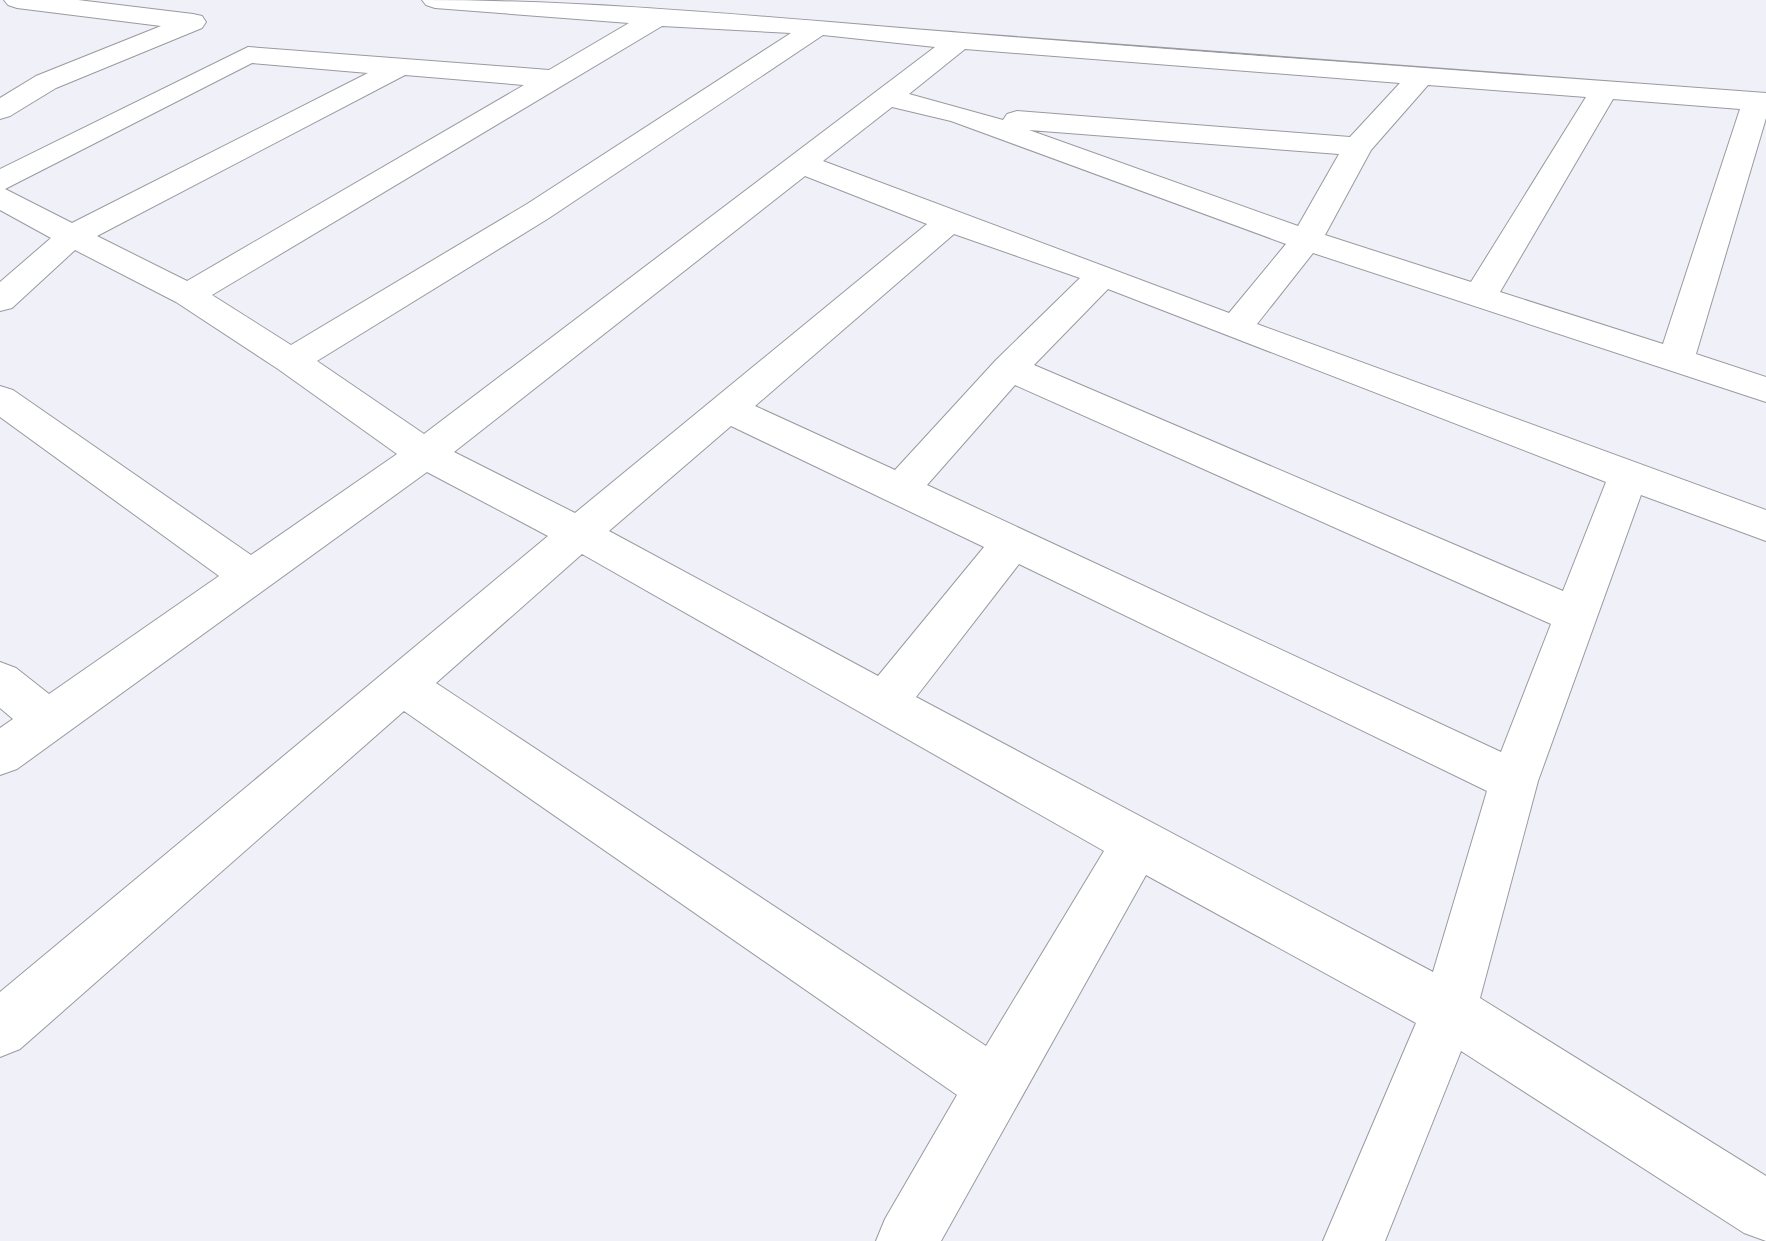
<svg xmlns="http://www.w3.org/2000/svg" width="1766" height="1241" viewBox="0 0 1766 1241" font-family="Lora,serif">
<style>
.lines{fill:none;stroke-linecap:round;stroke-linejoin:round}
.minor-casing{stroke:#999aa0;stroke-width:2}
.minor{fill:#fff;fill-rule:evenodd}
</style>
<rect width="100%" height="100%" fill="#f0f1f8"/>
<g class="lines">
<defs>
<g id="minor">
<polygon points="4,0 78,0 193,14 202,16 206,22 202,28 56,88 10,116 0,119 0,98 36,76 161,26 17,8 8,5"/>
<path d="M422,0c181,0 361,19 541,33 268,22 536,40 803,60v25l-70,236 70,23v25l-453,-149 -56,71 509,186v31l-125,-46 -103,286 -58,217 286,178v65l-22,-8 -283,-182 -76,190h-62l93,-218 -270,-148 -205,366h-65l9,-22 72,-124 -553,-384 -384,338 -20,8v-65l548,-456 -121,-64 -410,297 -17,6v-47l13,-9 -13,-11v-46l16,6 33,26 170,-118 -219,-159v-31l13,4 238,165 146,-101 -119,-85 -102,-67 -101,-52 -63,58 -12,3v-29l51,-44 -51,-28v-41l248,-122 301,23 80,-47 -194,-15 -9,-3zM662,26l129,7 -264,171 -236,141 -79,-50zM823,35l112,12 -511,387 -107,-73 232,-143zM965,49l435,34 -50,54 -333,-26 -10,3 -4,6 -94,-26zM252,63l116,10 -296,150 -67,-34zM405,75l119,10 -337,196 -90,-45zM1428,85l158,12 -115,185 -146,-47 46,-85zM1613,99l127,10 -77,235 -163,-52zM892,107l59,14 335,123 -57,69 -406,-152zM1029,130l310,24 -41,72zM805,176l122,48 -352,289 -121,-61zM954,234l126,44 -84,82 -101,110 -140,-64zM1108,289l498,193 -43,109 -529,-226zM1015,385l536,239 -50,128 -574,-267zM731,426l253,121 -106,129 -269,-145zM582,554l522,297 -118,195 -550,-363zM1019,564l468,227 -54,181 -517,-275z"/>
</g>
</defs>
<use href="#minor" class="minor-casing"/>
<use href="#minor" class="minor"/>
</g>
</svg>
